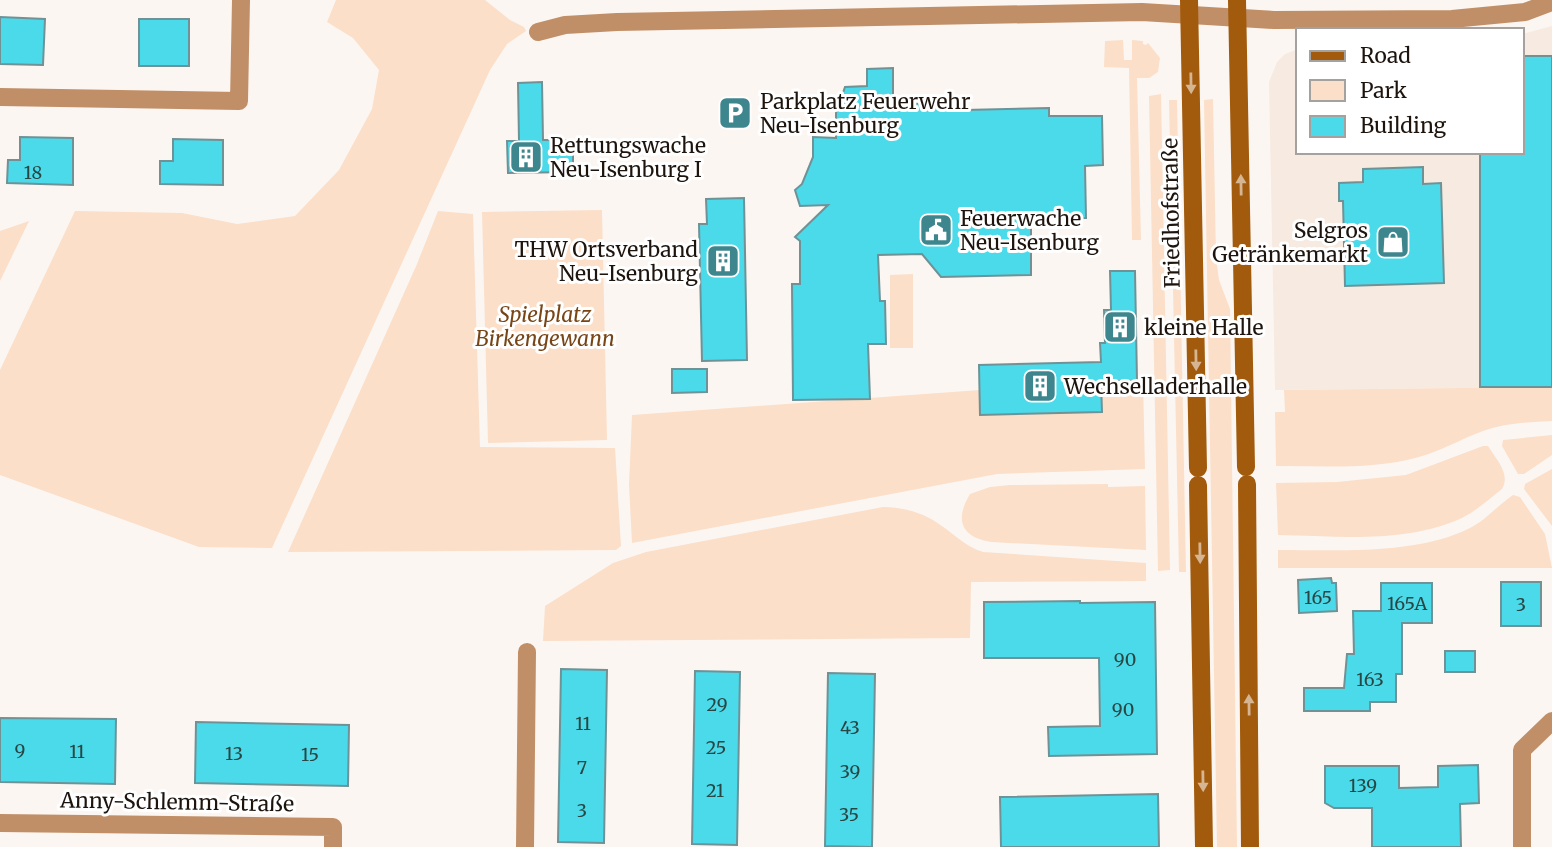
<svg xmlns="http://www.w3.org/2000/svg" width="1552" height="847" viewBox="0 0 1552 847" font-family="Merriweather,serif">
<style>
.built{fill:#f7eae0}
.green{fill:#fbdfc9}
.building{fill:#4bdaea;stroke:#6f9296;stroke-width:2}
.lines{fill:none;stroke-linecap:round;stroke-linejoin:round}
.minor{stroke:#c18f67;stroke-width:18}
.secondary{stroke:#a25b0d;stroke-width:18}
.oneway{fill:#d5b592}
.labels{text-anchor:middle;dominant-baseline:central;stroke-width:6;stroke-linejoin:round;paint-order:stroke}
.number-label{font-size:18px;fill:#284644}
.poi-label{font-size:21px;fill:#1d140d;stroke:#fff;text-anchor:start}
.street-label{font-size:21px;fill:#1d140d;stroke:#fff}
.park-label{font-size:21px;font-style:italic;fill:#774516;stroke:#fff}
</style>
<rect width="100%" height="100%" fill="#fcf6f2"/>
<polygon class="built" points="1552,26 1552,387 1275,390 1269,82 1277,62 1285,54 1298,49 1298,152 1522,152 1522,34"/>
<g class="green">
<polygon points="336,0 485,0 510,20 524,27 526,31 507,44 490,70 272,548 199,547 0,475 0,370 75,211 182,213 237,224 295,216 339,170 372,109 379,70 353,38 327,22"/>
<polygon points="1123,40 1124,60 1132,60 1132,40 1143,41 1143,44 1146,45 1148,43 1160,58 1158,72 1149,78 1137,78 1141,240 1132,240 1129,68 1104,67 1105,41"/>
<polygon points="1161,94 1170,570 1158,571 1149,96"/>
<polygon points="1213,99 1216,257 1219,280 1230,309 1237,847 1217,847 1204,100"/>
<polygon points="1169,100 1177,100 1186,572 1179,572"/>
<polygon points="602,210 607,440 488,443 482,212"/>
<polygon points="438,211 473,214 480,447 615,448 621,546 616,550 288,552 417,264"/>
<polygon points="29,221 0,281 0,231"/>
<polygon points="913,274 913,348 890,348 890,275"/>
<polygon points="1101,381 1143,381 1145,469 997,474 632,543 629,485 632,415 980,390 981,415 1101,412"/>
<path d="M1552,387v34c-23,1 -47,2 -69,10 -22,8 -42,20 -64,26 -47,13 -95,9 -143,9l-1,-54h10l-1,-22z"/>
<polygon points="1552,435 1552,455 1524,474 1518,474 1502,446 1503,440"/>
<path d="M1483,446h5c8,13 23,28 14,43 -13,10 -26,22 -40,29 -57,26 -124,18 -184,17l-2,-52 61,-1 69,-7z"/>
<polygon points="1552,469 1552,526 1524,489 1525,484"/>
<path d="M1108,484v3l37,-1 1,64 -155,-8c-31,-5 -36,-23 -21,-48l20,-7 20,-2z"/>
<path d="M1513,495l7,2 25,37 7,34h-274v-18c58,0 139,5 192,-22 16,-8 28,-23 43,-33z"/>
<path d="M883,507c18,0 38,5 53,15 16,10 28,24 47,30l163,11v18l-175,1 -1,56 -427,3 2,-35 68,-43 33,-11z"/>
</g>
<g class="building">
<polygon points="0,17 45,19 43,65 0,64"/>
<rect x="139" y="19" width="50" height="47"/>
<polygon points="1522,56 1552,56 1552,387 1480,387 1480,152 1522,152"/>
<polygon points="893,68 893,104 963,103 964,110 1049,108 1049,116 1102,116 1103,165 1085,166 1086,218 1031,219 1031,275 941,277 922,254 878,255 880,301 885,301 886,344 868,344 870,399 793,400 792,284 800,284 800,241 795,237 828,205 800,206 795,190 802,184 813,157 813,137 836,138 836,113 845,87 867,86 867,69"/>
<polygon points="542,82 543,140 573,140 573,172 508,173 507,141 519,141 518,83"/>
<polygon points="20,137 73,138 73,185 7,183 8,160 20,160"/>
<polygon points="173,139 223,140 223,185 160,184 160,161 173,161"/>
<polygon points="1423,167 1423,184 1441,183 1444,283 1345,286 1343,201 1339,201 1339,183 1363,182 1363,169"/>
<polygon points="744,198 747,360 702,361 699,224 707,224 706,199"/>
<polygon points="1110,271 1135,271 1137,381 1101,381 1102,412 980,415 979,365 1101,362 1100,343 1105,343 1104,310 1111,310"/>
<polygon points="672,369 707,369 707,392 672,393"/>
<polygon points="1331,578 1332,583 1336,583 1337,611 1299,613 1298,580"/>
<rect x="1501" y="582" width="40" height="44"/>
<polygon points="1381,583 1432,583 1432,623 1402,623 1402,674 1396,674 1396,702 1370,702 1370,711 1304,711 1304,688 1344,688 1347,654 1354,654 1353,611 1381,611"/>
<polygon points="1080,601 1080,603 1155,602 1157,754 1049,756 1048,727 1100,726 1099,658 984,658 984,602"/>
<rect x="1445" y="651" width="30" height="21"/>
<polygon points="561,669 607,670 604,843 558,842"/>
<polygon points="695,671 740,672 737,845 692,844"/>
<polygon points="828,673 875,674 872,847 825,846"/>
<polygon points="0,718 116,719 115,784 0,782"/>
<polygon points="196,722 349,725 348,786 195,783"/>
<polygon points="1478,765 1479,803 1460,804 1461,847 1372,847 1372,808 1334,808 1325,803 1325,766 1399,766 1399,788 1438,787 1438,766"/>
<polygon points="1158,794 1159,847 1001,847 1000,797"/>
</g>
<g class="lines">
<g class="minor">
<polyline points="538,32 565,25 617,22 1142,12 1274,20 1452,19 1525,12 1552,2"/>
<polyline points="0,97 239,101 241,0"/>
<polyline points="0,823 333,827 333,847"/>
<polyline points="525,847 527,652"/>
<polyline points="1522,847 1522,750 1552,721"/>
</g>
<g class="secondary">
<polyline points="1189,0 1198,468"/>
<polyline points="1237,0 1246,467"/>
<polyline points="1247,484 1250,847"/>
<polyline points="1198,485 1204,847"/>
</g>
</g>
<defs><path id="oneway-solid" d="M-6-.8H1V-3.2L6.5 0L1 3.2V.8H-6Z" transform="scale(1.75)"/></defs>
<g class="oneway">
<use href="#oneway-solid" transform="translate(1191 83) rotate(89)"/>
<use href="#oneway-solid" transform="translate(1241 185) rotate(-91)"/>
<use href="#oneway-solid" transform="translate(1196 360) rotate(89)"/>
<use href="#oneway-solid" transform="translate(1200 553) rotate(89)"/>
<use href="#oneway-solid" transform="translate(1249 705) rotate(-91)"/>
<use href="#oneway-solid" transform="translate(1203 781) rotate(89)"/>
</g>
<defs>
<symbol id="parking-square" viewBox="-11 -11 22 22"><rect x="-9" y="-9" width="18" height="18" rx="4" fill="#3e868e" stroke="#fff"/><path d="M-3.5-5.5H1a3.5 3.5 0 0 1 0 7H-1V5.5H-3.5ZM-1-3.4V-.6H.8a1.4 1.4 0 0 0 0-2.8Z" fill="#fff"/></symbol>
<symbol id="building-square" viewBox="-11 -11 22 22"><rect x="-9" y="-9" width="18" height="18" rx="4" fill="#3e868e" stroke="#fff"/><path d="M-4-6H4V6H1V3H-1V6H-4ZM-2.5-4.3h1.7v1.8h-1.7ZM.8-4.3h1.7v1.8H.8ZM-2.5-1h1.7V.8h-1.7ZM.8-1h1.7V.8H.8Z" fill="#fff"/></symbol>
<symbol id="civic-square" viewBox="-11 -11 22 22"><rect x="-9" y="-9" width="18" height="18" rx="4" fill="#3e868e" stroke="#fff"/><path d="M-.6-6.5H3V-4.5H.6V-3L4-1V1h2V6H-6V1h2V-1L-.6-3ZM-1.2 2.5V6h2.4V2.5Z" fill="#fff"/></symbol>
<symbol id="shop-square" viewBox="-11 -11 22 22"><rect x="-9" y="-9" width="18" height="18" rx="4" fill="#3e868e" stroke="#fff"/><path d="M-5-2.5h2.3a2.7 3.5 0 0 1 5.4 0H5L5.5 6h-11ZM-1.5-2.5h3a1.5 2.3 0 0 0-3 0Z" fill="#fff"/></symbol>
</defs>
<g fill-rule="evenodd">
<use href="#parking-square" x="716" y="94" width="38" height="38"/>
<use href="#building-square" x="507" y="138" width="38" height="38"/>
<use href="#civic-square" x="917" y="211" width="38" height="38"/>
<use href="#shop-square" x="1374" y="223" width="38" height="38"/>
<use href="#building-square" x="704" y="242" width="38" height="38"/>
<use href="#building-square" x="1101" y="308" width="38" height="38"/>
<use href="#building-square" x="1021" y="367" width="38" height="38"/>
</g>
<g class="labels">
<g class="number-label">
<text x="33" y="172">18</text>
<text x="1318" y="597">165</text>
<text x="1407" y="603">165A</text>
<text x="1521" y="604">3</text>
<text x="1125" y="659">90</text>
<text x="1370" y="679">163</text>
<text x="717" y="704">29</text>
<text x="1123" y="709">90</text>
<text x="583" y="723">11</text>
<text x="850" y="727">43</text>
<text x="716" y="747">25</text>
<text x="20" y="750">9</text>
<text x="77" y="751">11</text>
<text x="234" y="753">13</text>
<text x="310" y="754">15</text>
<text x="582" y="767">7</text>
<text x="850" y="771">39</text>
<text x="1363" y="785">139</text>
<text x="715" y="790">21</text>
<text x="582" y="810">3</text>
<text x="849" y="814">35</text>
</g>
<g class="poi-label">
<text x="760" y="101">Parkplatz Feuerwehr<tspan x="760" dy="24">Neu-Isenburg</tspan></text>
<text x="550" y="145">Rettungswache<tspan x="550" dy="24">Neu-Isenburg I</tspan></text>
<text x="960" y="218">Feuerwache<tspan x="960" dy="24">Neu-Isenburg</tspan></text>
<text x="1368" y="230" text-anchor="end">Selgros<tspan x="1368" dy="24">Getränkemarkt</tspan></text>
<text x="698" y="249" text-anchor="end">THW Ortsverband<tspan x="698" dy="24">Neu-Isenburg</tspan></text>
<text x="1144" y="327">kleine Halle</text>
<text x="1064" y="386">Wechselladerhalle</text>
</g>
<g class="street-label">
<text transform="translate(1171 213) rotate(-91)">Friedhofstraße</text>
<text transform="translate(177 802) rotate(1)">Anny-Schlemm-Straße</text>
</g>
<g class="park-label">
<text x="545" y="314">Spielplatz<tspan x="545" dy="24">Birkengewann</tspan></text>
</g>
</g>
<rect x="1296" y="28" width="228" height="126" fill="#ffffff" stroke="#a5a19e" stroke-width="2"/>
<rect x="1310" y="51" width="35" height="10" fill="#a25b0d" stroke="#a5a19e" stroke-width="2"/>
<text x="1360" y="63" font-size="21" fill="#1d140d">Road</text>
<rect x="1310" y="80" width="35" height="21" fill="#fbdfc9" stroke="#a5a19e" stroke-width="2"/>
<text x="1360" y="98" font-size="21" fill="#1d140d">Park</text>
<rect x="1310" y="116" width="35" height="21" fill="#4bdaea" stroke="#a5a19e" stroke-width="2"/>
<text x="1360" y="133" font-size="21" fill="#1d140d">Building</text>
</svg>
